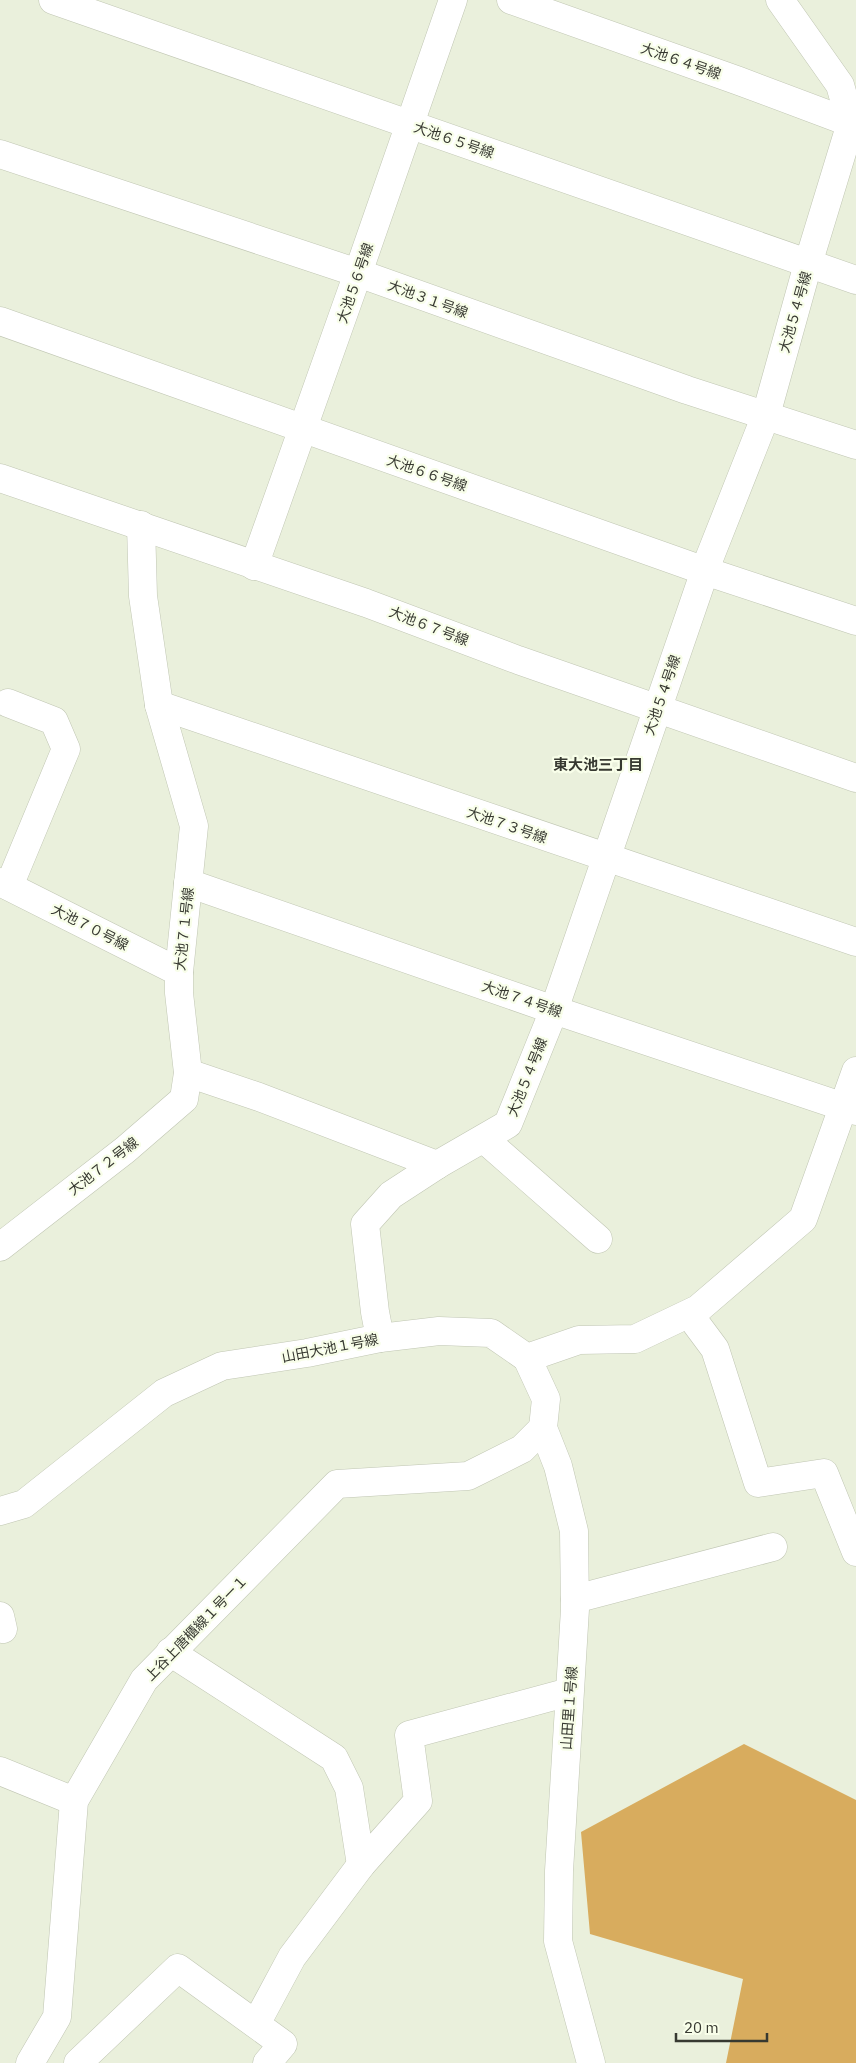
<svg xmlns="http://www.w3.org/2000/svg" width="856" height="2063" viewBox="0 0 856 2063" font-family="'IBM Plex Sans','Noto Sans JP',sans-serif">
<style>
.forest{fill:#d8ac5e}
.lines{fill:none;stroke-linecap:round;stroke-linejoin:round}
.minor-casing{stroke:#c0c6b3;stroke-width:29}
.minor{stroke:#fff;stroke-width:28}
.labels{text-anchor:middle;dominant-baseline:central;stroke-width:4.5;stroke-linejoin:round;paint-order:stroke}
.street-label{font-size:14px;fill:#373931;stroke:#f8fee9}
.neighbourhood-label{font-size:15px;font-weight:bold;fill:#373931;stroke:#f8fee9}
</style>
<rect width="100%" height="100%" fill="#eaf0dc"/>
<polygon class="forest" points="744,1744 856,1800 856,2063 726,2063 743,1979 590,1934 581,1832"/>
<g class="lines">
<defs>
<g id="minor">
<polyline points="53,0 856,280"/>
<polyline points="511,0 739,81 851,123"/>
<polyline points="0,154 358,273 687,390 856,445"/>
<polyline points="0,321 705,571 856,621"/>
<polyline points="0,478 366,603 518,660 856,778"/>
<polyline points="141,525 143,596 159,705 194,826 179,972 179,993 188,1073 259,1097 437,1165"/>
<polyline points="254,566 358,273 453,0"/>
<polyline points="8,703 54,721 66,749 9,886"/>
<polyline points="159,705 856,942"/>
<polyline points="0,882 179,972"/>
<polyline points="188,883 554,1010 856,1111"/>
<polyline points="484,1139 598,1239"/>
<polyline points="0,1247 125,1150 184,1099 188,1073"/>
<polyline points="689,1314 715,1349 758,1483 824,1473 856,1552"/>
<polyline points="380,1338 375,1312 365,1224 391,1195 437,1165 508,1124 554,1010 709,559 766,415 808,264 851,123 840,85 780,0"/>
<polyline points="527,1358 546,1399 543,1428 558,1466 574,1531 575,1609 559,1871 558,1941 591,2063"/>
<polyline points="0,1511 24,1504 164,1393 222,1366 307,1353 380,1338 439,1331 491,1333 527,1358 579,1340 635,1339 698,1309 803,1219 856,1071"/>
<polyline points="575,1599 773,1547"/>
<polyline points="0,1616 3,1629"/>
<polyline points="170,1652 334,1758 349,1788 361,1865 418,1801 409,1735 569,1692"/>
<polyline points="0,1771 74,1801"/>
<polyline points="256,2024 292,1957 361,1865"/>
<polyline points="30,2063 57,2017 74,1801 144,1680 337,1484 468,1476 522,1449 543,1428"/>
<polyline points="78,2063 178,1968 283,2044 267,2063"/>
</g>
</defs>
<use href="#minor" class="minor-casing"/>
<use href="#minor" class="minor"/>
</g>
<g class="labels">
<g class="street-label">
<text transform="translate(681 61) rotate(19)">大池６４号線</text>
<text transform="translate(454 140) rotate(19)">大池６５号線</text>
<text transform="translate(355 283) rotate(-71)">大池５６号線</text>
<text transform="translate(428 299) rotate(20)">大池３１号線</text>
<text transform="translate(795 312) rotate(-74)">大池５４号線</text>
<text transform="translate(427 473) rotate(19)">大池６６号線</text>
<text transform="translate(429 626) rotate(21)">大池６７号線</text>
<text transform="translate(662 695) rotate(-71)">大池５４号線</text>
<text transform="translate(507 825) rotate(19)">大池７３号線</text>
<text transform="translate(90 927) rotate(27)">大池７０号線</text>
<text transform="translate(184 929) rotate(-84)">大池７１号線</text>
<text transform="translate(522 999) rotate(19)">大池７４号線</text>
<text transform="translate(527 1077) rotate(-68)">大池５４号線</text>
<text transform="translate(103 1166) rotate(-38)">大池７２号線</text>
<text transform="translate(330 1348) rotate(-11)">山田大池１号線</text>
<text transform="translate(196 1628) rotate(-46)">上谷上唐櫃線１号ー１</text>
<text transform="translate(569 1708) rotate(-86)">山田里１号線</text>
</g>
<g class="neighbourhood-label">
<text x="598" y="764">東大池三丁目</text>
</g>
</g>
<path d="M676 2033v8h91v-8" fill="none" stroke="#373931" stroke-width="2.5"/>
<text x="684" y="2033" font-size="15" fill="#373931" stroke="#f8fee9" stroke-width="4" paint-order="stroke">20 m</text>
</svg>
